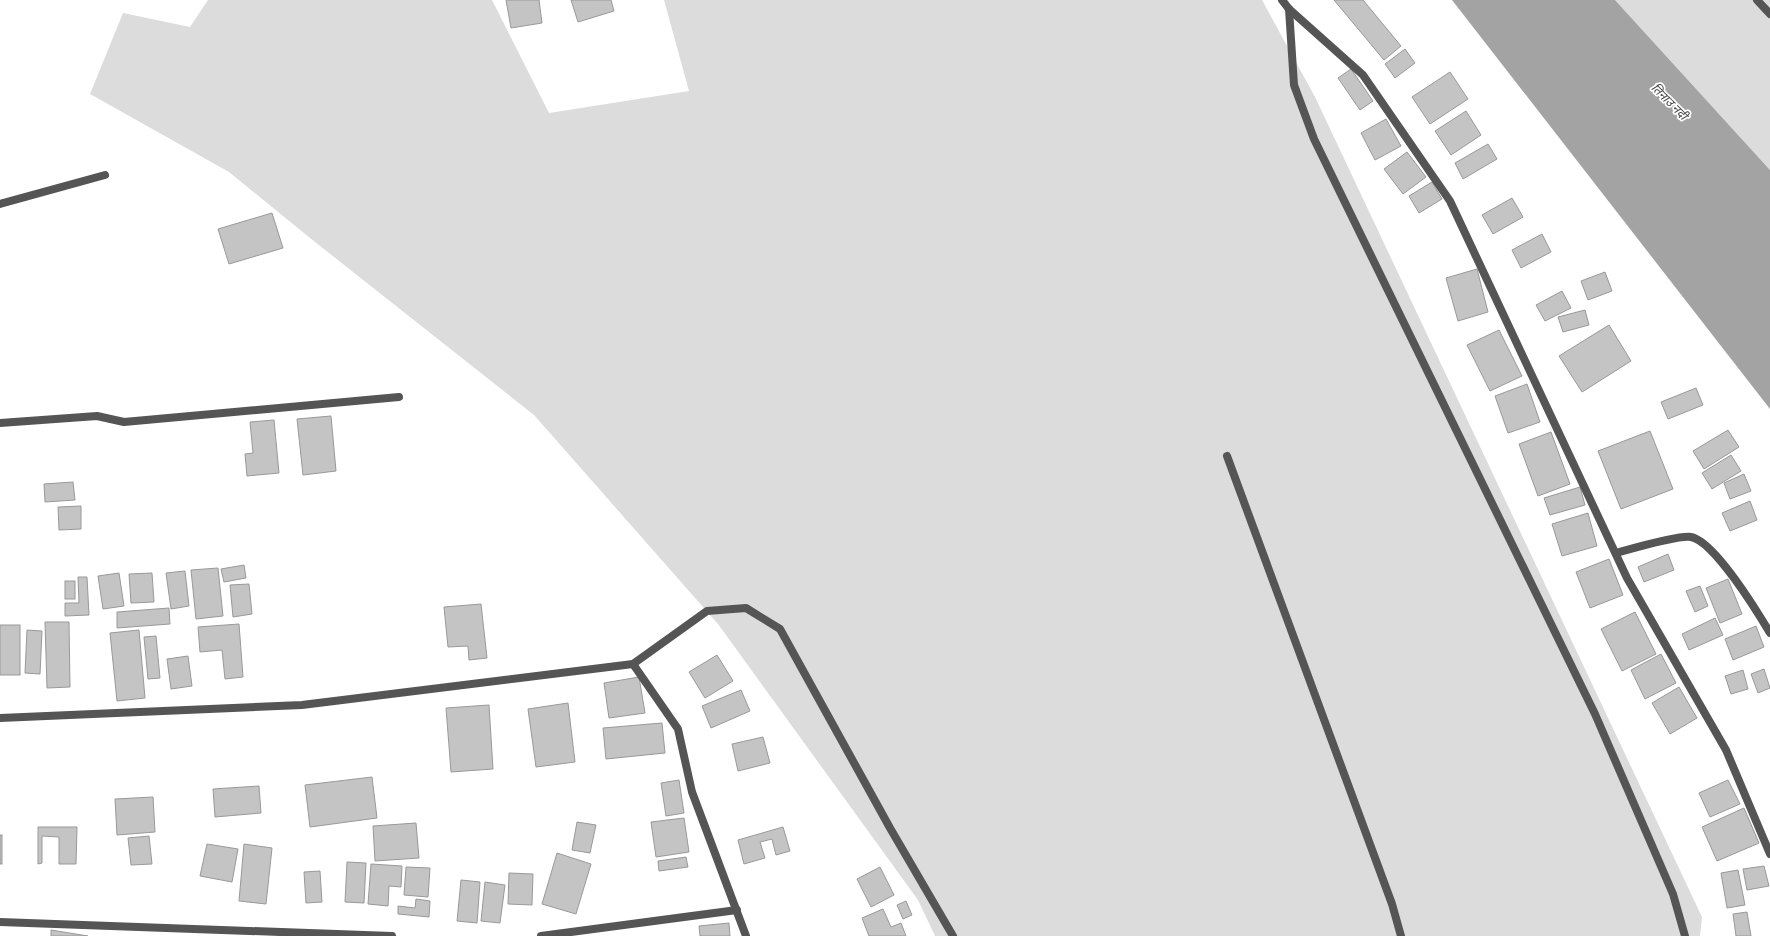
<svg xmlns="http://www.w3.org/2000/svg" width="1770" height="936" viewBox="0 0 1770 936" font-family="'Exo 2','Noto Sans Devanagari',sans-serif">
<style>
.green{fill:#dcdcdc}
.water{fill:#a3a3a3}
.building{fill:#c4c4c4;stroke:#999}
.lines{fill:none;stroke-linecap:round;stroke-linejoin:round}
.service{stroke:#555;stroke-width:8}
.minor{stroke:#555;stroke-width:8}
.labels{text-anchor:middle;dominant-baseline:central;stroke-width:3.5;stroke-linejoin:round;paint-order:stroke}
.water-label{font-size:12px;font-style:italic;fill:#444;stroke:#fff}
</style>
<rect width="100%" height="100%" fill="#fff"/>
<g class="green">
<polygon points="208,0 492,0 549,113 689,91 664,0 1262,0 1315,97 1702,917 1700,936 935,936 918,900 718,624 534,415 310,238 229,172 90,94 123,13 190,27"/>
<polygon points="1615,0 1770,0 1770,170"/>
</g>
<polygon class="water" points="1452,0 1615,0 1770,170 1770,409"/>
<g class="building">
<polygon points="506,0 539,0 542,23 511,28"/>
<polygon points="571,0 611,0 614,11 578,22"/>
<polygon points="1334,0 1363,0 1401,46 1384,60"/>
<polygon points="1405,49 1415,63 1395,78 1385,64"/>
<polygon points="1351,69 1373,101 1360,110 1338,78"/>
<polygon points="1450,72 1468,99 1430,124 1412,97"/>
<polygon points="1466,111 1481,135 1451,155 1435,131"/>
<polygon points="1386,119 1401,146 1375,160 1361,133"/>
<polygon points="1488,144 1497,159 1463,179 1455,163"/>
<polygon points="1407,152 1426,177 1403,194 1384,169"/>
<polygon points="1432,182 1442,199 1419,213 1409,196"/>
<polygon points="1512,198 1523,217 1493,234 1482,215"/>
<polygon points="272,213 283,248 229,264 218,229"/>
<polygon points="1542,234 1551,252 1521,268 1512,250"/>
<polygon points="1477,269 1488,312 1458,321 1446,278"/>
<polygon points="1605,272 1612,291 1588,300 1581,281"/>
<polygon points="1562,291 1571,308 1545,321 1536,305"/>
<polygon points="1585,310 1589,325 1563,332 1558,317"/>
<polygon points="1609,325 1631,361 1582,392 1559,356"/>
<polygon points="1499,330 1522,376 1490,391 1467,345"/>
<polygon points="1527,384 1540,422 1508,433 1495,396"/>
<polygon points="1696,388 1703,405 1668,419 1661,402"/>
<polygon points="331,416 336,471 303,475 297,419"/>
<polygon points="274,420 279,473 247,476 245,454 253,453 250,422"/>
<polygon points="1728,430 1739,447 1704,469 1693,451"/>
<polygon points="1650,431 1673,489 1621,509 1598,451"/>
<polygon points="1551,432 1570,484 1538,496 1519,444"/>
<polygon points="1731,455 1741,471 1712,489 1702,473"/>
<polygon points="1744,474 1751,491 1730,499 1724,483"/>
<polygon points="73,482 75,500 45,502 44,484"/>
<polygon points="1580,487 1585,505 1550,515 1544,498"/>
<polygon points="1750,501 1757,520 1730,531 1722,513"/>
<polygon points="81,506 81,529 59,530 58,507"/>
<polygon points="1588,513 1597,546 1562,556 1552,524"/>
<polygon points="1668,554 1674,570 1644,582 1638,567"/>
<polygon points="1609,559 1623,595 1590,608 1576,572"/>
<polygon points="244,565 246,578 224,582 221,569"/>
<polygon points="218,568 223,616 196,619 191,570"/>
<polygon points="185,571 189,606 171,609 166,573"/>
<polygon points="119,573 124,606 103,609 98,576"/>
<polygon points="152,573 154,602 131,603 129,574"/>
<polygon points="78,577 87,577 89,615 65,616 65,603 79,603"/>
<polygon points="1728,579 1742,614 1720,623 1706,588"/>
<rect x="65" y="581" width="10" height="18"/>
<polygon points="249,584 252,614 233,617 230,585"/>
<polygon points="1700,586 1708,606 1695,612 1686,591"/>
<polygon points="481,604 487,658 469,660 468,646 448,647 444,607"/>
<polygon points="169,608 170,624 117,628 117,612"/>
<polygon points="1635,612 1656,654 1622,671 1601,629"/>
<polygon points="1715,618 1723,635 1689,650 1682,634"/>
<polygon points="45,622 69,622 70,687 47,688"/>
<polygon points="239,624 243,677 225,679 222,650 200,652 198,627"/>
<rect x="0" y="625" width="20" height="50"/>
<polygon points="1756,626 1764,647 1733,660 1725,639"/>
<polygon points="27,630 42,631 40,674 25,673"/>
<polygon points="139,630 145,698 117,701 110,633"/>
<polygon points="156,636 160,678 148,679 144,637"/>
<polygon points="1661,654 1676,683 1645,699 1631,670"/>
<polygon points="717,655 733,681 705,698 689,672"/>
<polygon points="188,656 192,686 171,689 167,659"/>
<polygon points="1764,669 1770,688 1758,693 1751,674"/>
<polygon points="1743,670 1748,689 1731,694 1725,676"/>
<polygon points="639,677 645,713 609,718 604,683"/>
<polygon points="1679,687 1697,718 1670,734 1652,703"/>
<polygon points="741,690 750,711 711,728 702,706"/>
<polygon points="568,703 575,762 536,767 528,709"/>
<polygon points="489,705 493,769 451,772 446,708"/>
<polygon points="662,723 665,753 606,759 603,728"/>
<polygon points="763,737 770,763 738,771 732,744"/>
<polygon points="372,777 377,818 310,827 305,785"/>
<polygon points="679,780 684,813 666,816 661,783"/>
<polygon points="1728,780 1740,804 1710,817 1699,793"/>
<polygon points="259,786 261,813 215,817 213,789"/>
<polygon points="153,797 155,832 117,835 115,799"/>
<polygon points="1744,808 1759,843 1717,861 1702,827"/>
<polygon points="684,818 689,852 656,857 651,822"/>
<polygon points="577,822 596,825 590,853 572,850"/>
<polygon points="416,823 419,858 375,861 373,826"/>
<polygon points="38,827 77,827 76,864 59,864 59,837 42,836 42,863 38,864"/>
<polygon points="783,827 790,851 776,855 772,839 760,842 765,858 744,864 738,840"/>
<rect x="0" y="835" width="2" height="29"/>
<polygon points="149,836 152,864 131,865 128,838"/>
<polygon points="207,844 238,849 232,882 200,876"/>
<polygon points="244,844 272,848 266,904 239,901"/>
<polygon points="557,853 591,864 576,914 542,904"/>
<polygon points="686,857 688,867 659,871 658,861"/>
<polygon points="347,862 366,863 364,903 345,902"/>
<polygon points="371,864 402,866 401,887 389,886 388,906 368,904"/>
<polygon points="1764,866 1769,886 1747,890 1743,869"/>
<polygon points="406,867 430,868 428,897 404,895"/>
<polygon points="880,867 894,895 871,907 857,879"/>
<polygon points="1738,870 1745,905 1727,908 1721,873"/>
<polygon points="320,871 322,902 306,903 304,872"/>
<polygon points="509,873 533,874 532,905 508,904"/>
<polygon points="461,880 480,882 477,923 457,921"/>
<polygon points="485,882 505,885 500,923 481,921"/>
<polygon points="416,899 430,901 429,917 398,914 398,906 415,908"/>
<polygon points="906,901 912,915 903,919 897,905"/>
<polygon points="883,909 891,927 901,923 906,936 869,936 862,918"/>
<polygon points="1747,912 1751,936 1736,936 1733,914"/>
<polygon points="729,923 730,936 700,936 699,926"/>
<polygon points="51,930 88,936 51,936"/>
</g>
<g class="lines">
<polyline class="service" points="1227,456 1392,904 1401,936"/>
<g class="minor">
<polyline points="1282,0 1289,9 1363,75 1450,201 1627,578 1726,750 1770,854"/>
<polyline points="1757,0 1770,14"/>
<polyline points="1289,9 1294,85 1314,139 1595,714 1673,894 1685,936"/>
<polyline points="0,204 105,175"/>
<polyline points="0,423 97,416 124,422 399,397"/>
<path d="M1616,553c15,-4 62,-18 75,-16 23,4 67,76 79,96"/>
<polyline points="633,664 678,729 692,792 746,936"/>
<polyline points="0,718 302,705 633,664 707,611 746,608 780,629 890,828 953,936"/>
<polyline points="0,922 392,936"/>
<polyline points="541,936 737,910"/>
</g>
</g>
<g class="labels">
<g class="water-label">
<text transform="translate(1670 101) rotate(45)">तिनाउ नदी</text>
</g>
</g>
</svg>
